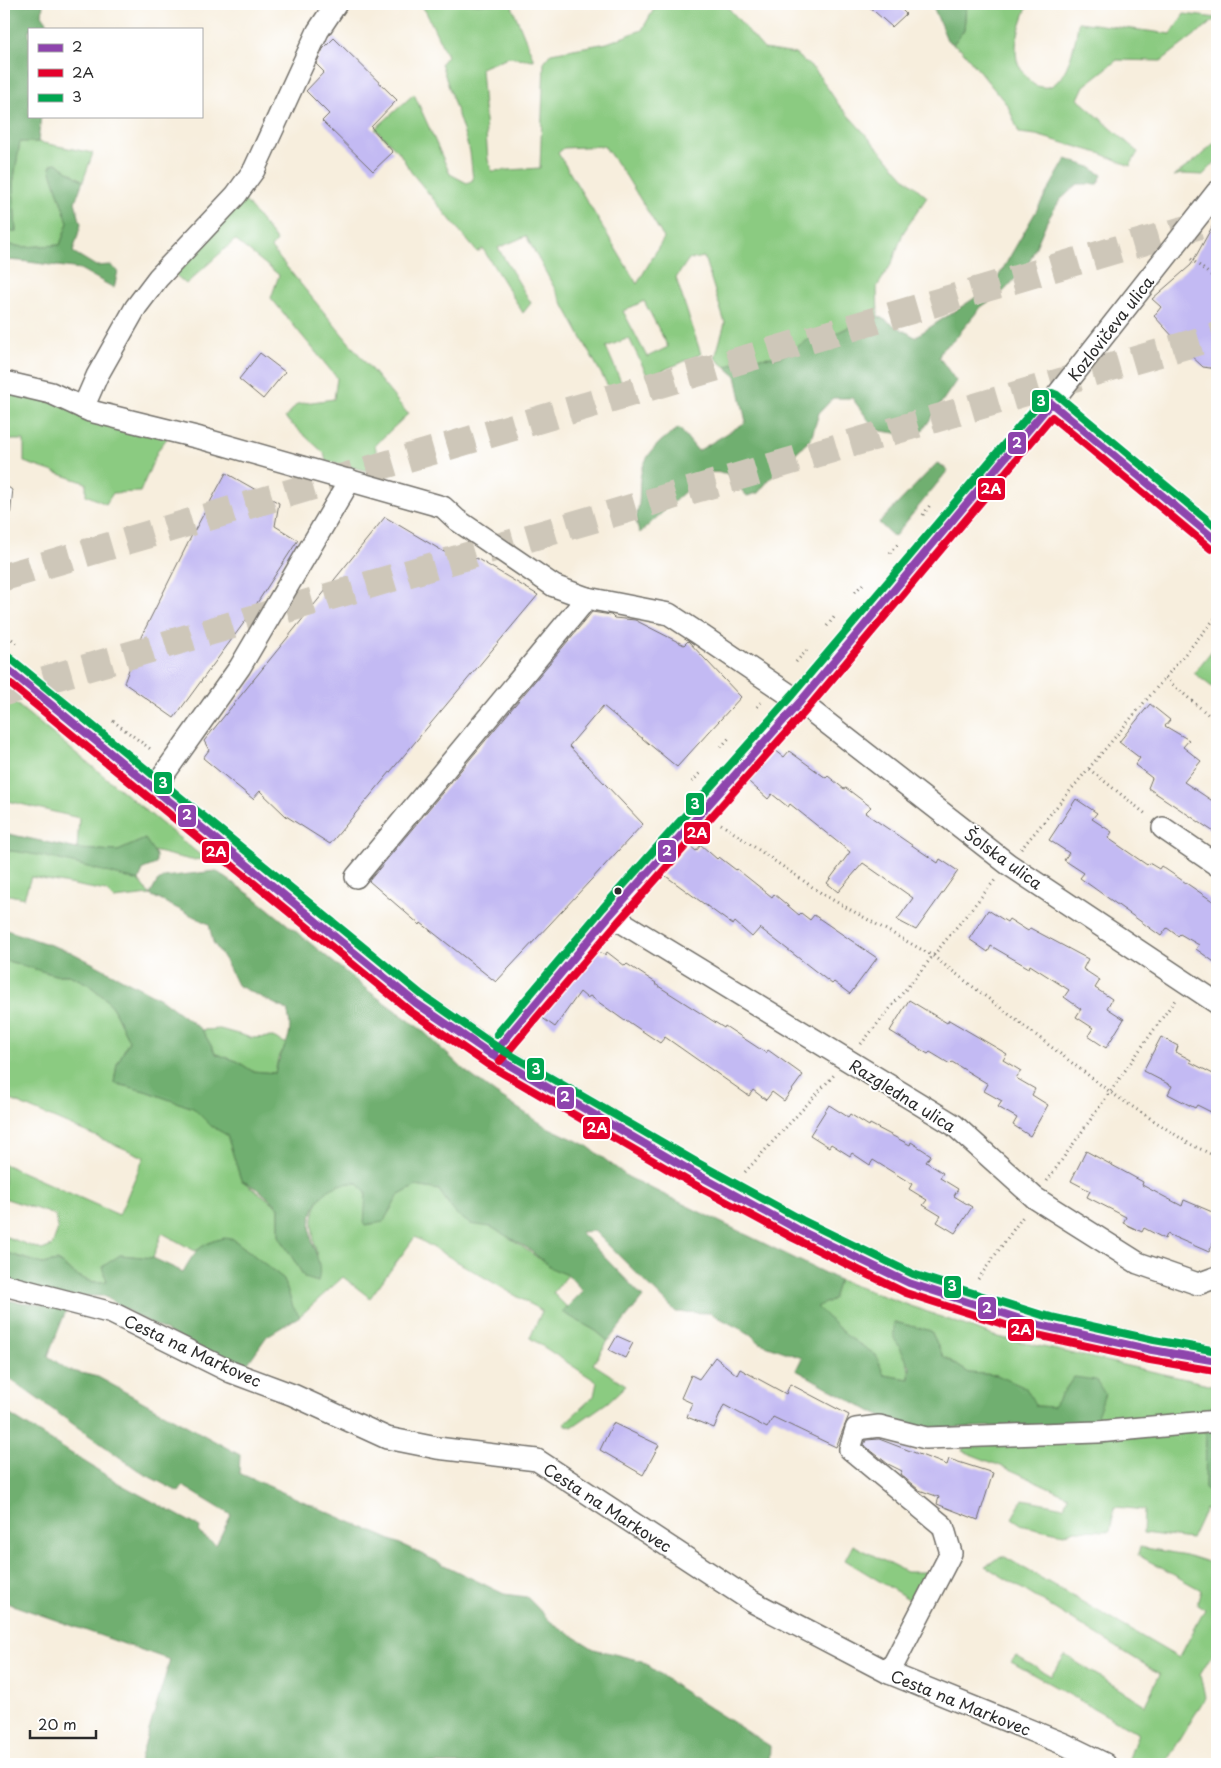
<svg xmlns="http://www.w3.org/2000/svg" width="1221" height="1768" viewBox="0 0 1221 1768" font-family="'Playpen Sans',sans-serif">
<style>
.green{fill:#8bcb81;stroke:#5b7b56;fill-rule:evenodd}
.forest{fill:#70af6f;stroke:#4e6d4d}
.building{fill:#c3baf3}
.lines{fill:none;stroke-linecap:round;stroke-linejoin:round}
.highway-tunnel{stroke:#cec7b9;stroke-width:28;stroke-dasharray:28 14;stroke-linecap:butt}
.lane-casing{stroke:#726f69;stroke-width:12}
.street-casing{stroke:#726f69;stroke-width:24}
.secondary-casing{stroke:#726f69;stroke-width:30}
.path{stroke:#726f69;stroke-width:3;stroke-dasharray:1 4;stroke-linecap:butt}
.lane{stroke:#fff;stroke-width:10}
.street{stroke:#fff;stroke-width:21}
.secondary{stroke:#fff;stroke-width:28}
.bus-1-casing{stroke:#fff;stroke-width:11}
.bus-2-casing{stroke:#fff;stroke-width:11}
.bus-3-casing{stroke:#fff;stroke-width:11}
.bus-1{stroke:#8e44ad;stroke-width:8}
.bus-2{stroke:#e4002b;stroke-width:8}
.bus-3{stroke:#00a651;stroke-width:8}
.bus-dot{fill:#2b2b2b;stroke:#fff;stroke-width:2}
.labels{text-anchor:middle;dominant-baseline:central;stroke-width:4;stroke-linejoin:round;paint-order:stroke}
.street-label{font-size:16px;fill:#2b2b2b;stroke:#fff}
.line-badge{stroke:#fff;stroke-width:2}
.badge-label{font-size:14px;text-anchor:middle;font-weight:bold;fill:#fff}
</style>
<rect width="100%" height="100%" fill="#fff"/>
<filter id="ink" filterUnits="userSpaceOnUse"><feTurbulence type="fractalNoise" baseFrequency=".02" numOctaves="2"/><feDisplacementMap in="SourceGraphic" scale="10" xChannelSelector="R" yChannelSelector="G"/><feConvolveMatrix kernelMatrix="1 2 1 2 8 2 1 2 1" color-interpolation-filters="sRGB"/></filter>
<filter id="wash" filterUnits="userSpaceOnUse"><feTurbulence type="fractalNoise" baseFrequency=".0096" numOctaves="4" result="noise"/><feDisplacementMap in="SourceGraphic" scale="20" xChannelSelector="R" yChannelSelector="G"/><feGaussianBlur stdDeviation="1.12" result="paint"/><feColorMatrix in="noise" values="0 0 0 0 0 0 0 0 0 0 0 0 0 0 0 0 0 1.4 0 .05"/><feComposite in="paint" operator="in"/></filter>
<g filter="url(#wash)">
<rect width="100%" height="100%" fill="#f7eedd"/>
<g class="green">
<path d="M420,4h91l23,56 -26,-3 -27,11 7,92 4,11 48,-3 4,-106 7,-9 56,-10 35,-13 12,-21 -1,-5h72l39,45 31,5 21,17 23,34 65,72 23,20 -24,36 -11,30 -15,24 1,29 -16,4 -27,14h-18l-36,23 -36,1 -19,9 -11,-9 10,-35 -21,-66 -16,3 -12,18 25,76 -53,23 -19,-39 -23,9 19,44 -10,8 -89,-163 -28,12 33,55 -8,10 -40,-64 -6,3 -66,-80 -12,-20 -24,-23 39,-35 36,80 17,9 6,-3 -3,-28 -29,-89 6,-7 -21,-44zM604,146l22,30 38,62 -27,46 -79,-131 6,-5zM644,301l24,46 -21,10 -24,-46z"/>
<path d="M963,4h65c-6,17 -15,37 -11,56 2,8 9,17 15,23 3,3 5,3 10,4 24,5 35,-49 36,-65l93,12 13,-20 33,4 -56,43 -44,-1 -33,26 -6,13 60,53 -8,14 -28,-12 -66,-19 -17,-2 -11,-27 -47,-57 -8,-5 11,-14 2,-23z"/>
<polygon points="1217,140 1217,160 1203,175 1181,174 1174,176 1197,159"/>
<polygon points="20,141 38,142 93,153 83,181 56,163 52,164 50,168 68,223 60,245 23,247 4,244 4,225 5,231 16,232 13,184"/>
<polygon points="243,198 277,241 271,248 408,414 375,445 381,474 326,461 324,453 285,418 297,404 334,399 337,378 271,298 279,275 235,240 186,284 173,273"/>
<polygon points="4,388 168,437 158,450 140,492 113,493 106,504 86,495 86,483 24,462 24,440 4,440"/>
<polygon points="1217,644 1217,691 1194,673"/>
<polygon points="4,694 205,859 191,860 153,851 145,839 118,851 77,849 79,818 4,800"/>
<polygon points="4,850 26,852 79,864 139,881 150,895 114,899 106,891 31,877 24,898 4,894"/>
<path d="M8,961l47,14h14l19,9 19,16 7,10 15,31 -12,23 -3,19 31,8 48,17 18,18 16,9 14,45 38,27v29l26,42 12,-23c-10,-35 -5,-75 41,-72l8,10 -1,32 18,-3 16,-27 17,-9 23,4c5,7 10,16 16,22 14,15 24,9 38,16 26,14 49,36 75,47l-15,18 14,14 -4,5 33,19 12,10 -15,23 33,21 -18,17 -36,25 -8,-3 30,-28 3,-14 -67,-44 12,-27 -127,-74 -45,61 -27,-21 -43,39 -7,-8 -9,-29 -51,-40 -20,2 -18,10 -33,-18 -9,25 -33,-3 -13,26c-22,4 -33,-8 -50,-20l-15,3 -38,-12v-16l38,14 10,-4 6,-18 -3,-13 -51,-17v-34l115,51 25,-58 -140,-60v-134z"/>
<polygon points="220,1029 252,1038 273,1037 287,1044 278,1058 275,1073 252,1071 237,1061 216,1054 202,1030"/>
<path d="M839,1280l155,56 223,50v29l-123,9 -20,-47 -21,30 -17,-1 -39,-31 -28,-2 -26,-17 -12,-25 -36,-9c-3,27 16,31 14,57l-26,-4 -7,-20 -29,-19 -31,-29 17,-8z"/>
<polygon points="1206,1431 1205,1489 1217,1494 1217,1514 1205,1509 1191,1539 1143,1533 1144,1510 1115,1507 1110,1531 1075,1530 1064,1534 1024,1526 1012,1518 1023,1499 1064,1507 1068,1496 1011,1470 962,1451 965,1444"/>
<polygon points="853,1545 906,1572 933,1572 915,1603 845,1560"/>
<polygon points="1140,1547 1186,1555 1217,1565 1217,1646 1200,1674 1205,1698 1165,1764 1127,1764 1138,1733 1011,1662 1016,1656 1051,1676 1065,1655 1145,1705 1160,1674 985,1566 1000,1557 1005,1557 1179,1658 1205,1609 1197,1604 1201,1590 1138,1555"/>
</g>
<g class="forest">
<polygon points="4,4 43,4 42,15 47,22 47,29 29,29 29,116 41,116 38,142 20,142 13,184 16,232 4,231"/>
<polygon points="932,4 963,4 966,6 964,30 953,44 947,40"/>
<path d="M1066,159l24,8 12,8 -4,9h-20l-18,16 -13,21 -19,44 -24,26 -23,16 -28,34 -11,8 -3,8 17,24 -33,49 -8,6 -39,-6 -24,-32h-19l-14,15 -8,26 -32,29 -21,25 -11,3 -21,-23 -20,-1 -66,61c-6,-12 -3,-18 -1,-30 1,-8 0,-16 1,-24 3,-24 20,-39 39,-51l19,23 48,-29 -10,-46 -10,-9 19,-9 36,-1 36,-23h18l27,-14 16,-4 37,21 78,-51z"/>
<polygon points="56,163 83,181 75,202 81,224 73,252 96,266 110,265 118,271 114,288 80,269 21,261 4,260 4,244 23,247 60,245 68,223 50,168 52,164"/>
<polygon points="937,463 948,470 894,537 879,523"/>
<path d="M4,833l73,16 41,2 27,-12 11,16v9l-13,5 -4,12c-45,-12 -89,-26 -135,-31z"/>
<path d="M216,871l39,27 115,94 52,38 42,40 32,24 49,32 41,19 42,32 211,103 -6,19 -16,8 30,29 29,19 8,20 25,4 1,-13 -16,-28v-16l37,9 12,25 26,17 28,2 29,13 10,18 17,1 21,-30 22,3 9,14 -11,30 -191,5 -107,-59 6,-12 -42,-15 -10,-9 -40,-21 -34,-1 -82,-81 -14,1 63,65 -35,44 -12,-10 -34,-19 21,-21 -15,-16 -15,-6 -26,-21 -36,-21 -21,-3 -15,-11 -16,-23 -23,-4 -17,9 -16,27 -19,3 2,-32 -8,-10c-31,-2 -52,22 -47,53 3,18 12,27 7,46l-13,-4 -26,-42v-29l-20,-17 -18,-10 -14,-45 -16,-9 -18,-18 -48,-17 -31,-8 3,-19 12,-23 -15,-31 -7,-10 -19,-16 -19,-9h-14l-47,-14 -4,2v-34l67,23 90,47 41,31 14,24 21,7 15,10 23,2c6,-28 21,-33 12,-63l-50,-25 -11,-23 -13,-20 -4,-18 -59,-29 7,-13 7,-5z"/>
<path d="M224,1238l9,1 51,40 9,28 7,9 -33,20 -24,34 -108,-55 -31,-19h-39l-61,-7v-37l38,12 15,-3c17,12 28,25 50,20l-5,-14 18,-12 33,3 30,14c12,-21 16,-28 41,-34z"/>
<polygon points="4,1300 67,1308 48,1356 68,1370 98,1377 240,1455 239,1473 407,1547 504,1594 527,1597 551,1622 594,1649 642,1661 680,1689 770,1746 769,1764 139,1764 170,1660 4,1602 4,1411 120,1484 200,1527 199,1533 216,1545 231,1515 183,1486 179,1492 142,1473 4,1375"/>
<polygon points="1217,1430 1217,1494 1205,1489 1206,1431"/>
</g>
<g id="blocks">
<g class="building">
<polygon points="866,4 896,4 906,14 892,27"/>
<polygon points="334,38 397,100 371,127 393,152 373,171 322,121 329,114 306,91 324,72 316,64 323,49"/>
<polygon points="1217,218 1217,369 1203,367 1189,354 1192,349 1176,340 1154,316 1161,307 1152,299 1191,265"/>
<polygon points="260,353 285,372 263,399 239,379"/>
<polygon points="226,473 279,503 275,526 298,540 246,620 174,718 124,683 141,637 191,537"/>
<polygon points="385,517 468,566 476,558 538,595 330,844 286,816 260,791 253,799 203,758 209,750 204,741"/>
<polygon points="592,612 611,615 614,618 635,620 684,645 688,641 741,697 677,767 603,706 569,746 643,824 496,982 421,923 420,925 369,881"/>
<polygon points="1150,704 1170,720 1165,726 1189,740 1183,747 1201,761 1184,782 1217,804 1217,834 1148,788 1152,778 1135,765 1140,758 1119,742"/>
<polygon points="775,750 784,757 789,751 826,778 828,776 844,789 846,788 871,807 865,813 938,863 940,859 958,871 916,930 897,920 913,898 863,863 838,892 827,883 850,852 790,804 788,807 772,794 768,799 749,782"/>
<polygon points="1076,799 1097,813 1092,819 1112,832 1108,838 1147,865 1149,863 1159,869 1161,866 1217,904 1217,964 1196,949 1199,945 1180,934 1178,936 1167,928 1161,936 1080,878 1084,873 1064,860 1069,853 1049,840"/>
<polygon points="689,845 696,851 701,845 717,859 719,857 736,870 737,869 772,897 774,894 799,915 801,913 810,920 814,915 877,958 850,994 834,982 832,984 760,928 752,937 735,922 733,925 663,874"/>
<polygon points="988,910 1007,922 1009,919 1028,931 1030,928 1088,959 1083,969 1100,980 1095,988 1112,999 1107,1008 1124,1019 1106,1048 1088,1036 1093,1028 1076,1017 1081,1009 1064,997 1069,990 1030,965 1029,968 991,946 988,952 969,939"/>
<polygon points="596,951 605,955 607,952 625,966 627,964 656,983 655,984 724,1028 725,1026 766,1053 768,1050 803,1075 784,1101 772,1092 766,1100 753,1090 749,1096 665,1037 660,1043 626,1020 625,1021 590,996 587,998 580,992 555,1027 541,1017"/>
<polygon points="909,1000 947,1023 949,1020 1007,1054 1003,1060 1021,1071 1016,1078 1035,1089 1032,1095 1048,1105 1030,1136 1013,1125 1017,1118 998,1107 1002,1101 984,1091 988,1084 952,1062 950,1064 930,1052 928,1054 890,1031"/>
<polygon points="1161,1037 1178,1046 1176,1052 1191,1060 1190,1062 1217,1076 1217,1115 1197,1105 1195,1108 1168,1094 1172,1086 1143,1071"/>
<polygon points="829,1105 848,1117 850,1114 869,1126 870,1124 910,1145 911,1142 931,1155 926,1162 943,1173 940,1178 958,1189 954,1196 972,1207 955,1233 937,1222 941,1216 923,1205 927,1200 909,1189 912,1184 873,1160 870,1165 852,1153 850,1156 831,1144 829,1147 810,1135"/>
<polygon points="1086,1151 1143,1182 1142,1185 1182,1206 1184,1200 1217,1214 1217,1235 1209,1252 1167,1234 1165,1239 1144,1228 1142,1232 1123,1223 1126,1217 1087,1197 1090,1191 1071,1181"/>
<polygon points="617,1336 633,1343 625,1358 609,1350"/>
<polygon points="715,1357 737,1375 740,1369 786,1394 790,1384 849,1415 836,1447 773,1417 767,1428 724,1405 714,1428 687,1417 692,1403 681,1398 691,1375 699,1379"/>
<polygon points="613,1423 659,1445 643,1475 600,1450"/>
<polygon points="879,1439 947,1465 949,1459 993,1473 978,1520 937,1504 939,1497 919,1490 900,1474 902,1471 888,1464 864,1445 866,1440"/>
</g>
</g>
</g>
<g filter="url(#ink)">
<use href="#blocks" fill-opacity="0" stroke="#726f69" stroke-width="1"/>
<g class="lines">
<g class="highway-tunnel">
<polyline points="4,577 1217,220"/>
<polyline points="4,692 1217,336"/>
</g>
<defs>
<polyline id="lane" points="4,522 7,493"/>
<g id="street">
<polyline points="4,382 51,393 90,411 200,438 443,507 457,520 554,586 587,598 669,614 698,633 800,702 1008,864 1217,1003"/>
<polyline points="1051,403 1217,541"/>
<polyline points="83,408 97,376 136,307 158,278 236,195 254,170 318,31 336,4"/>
<polyline points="154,788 240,667 350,480"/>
<polyline points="1163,828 1217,865"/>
<polyline points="356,877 587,598"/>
<polyline points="610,915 954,1125 1035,1198 1138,1263 1198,1284 1217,1277"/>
<polyline points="492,1055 610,915 800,702 923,557 1051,403 1217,192"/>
<polyline points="4,1285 112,1313 231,1372 293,1395 387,1438 437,1448 537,1460 753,1602 889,1673 1064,1744 1105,1764"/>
<polyline points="889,1673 951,1553 943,1526 850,1449 856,1429 879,1426 926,1438 1098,1432 1217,1421"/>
</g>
<polyline id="secondary" points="4,666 416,1003 492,1055 693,1172 797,1229 909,1283 1039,1325 1152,1350 1217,1361"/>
</defs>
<use href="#lane" class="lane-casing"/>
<use href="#street" class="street-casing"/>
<use href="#secondary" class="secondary-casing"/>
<g class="path">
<polyline points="1191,259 1217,280"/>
<polyline points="923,515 930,505"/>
<polyline points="890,553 899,543"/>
<polyline points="855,592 865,582"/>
<polyline points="827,626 835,616"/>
<polyline points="4,633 19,645"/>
<polyline points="796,662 807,650"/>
<polyline points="1165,678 1217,722"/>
<polyline points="757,707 762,701"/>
<polyline points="113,721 153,751"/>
<polyline points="721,747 730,737"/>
<polyline points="1089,769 1147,815"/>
<polyline points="692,782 700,773"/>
<polyline points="721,824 824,895 933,956 1110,1092 1188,1143 1217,1157"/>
<polyline points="1021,849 1217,616"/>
<polyline points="861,1044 995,880"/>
<polyline points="745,1172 834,1075"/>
<polyline points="1047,1181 1175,1000"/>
<polyline points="978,1279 1024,1215"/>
</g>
<use href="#lane" class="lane"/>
<use href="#street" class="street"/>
<use href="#secondary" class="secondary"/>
<defs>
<g id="bus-1">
<polyline points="4,666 416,1003 492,1055 693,1172 797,1229 909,1283 1039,1325 1152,1350 1217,1361"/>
<polyline points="492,1055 610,915 800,702 1051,403 1217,541"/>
</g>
<g id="bus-2">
<polyline points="4,679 410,1011 487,1064 688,1181 793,1238 906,1293 1037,1335 1150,1360 1215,1371"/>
<polyline points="500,1061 618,922 808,708 1052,417 1211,549"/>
</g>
<g id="bus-3">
<polyline points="10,658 422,995 497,1047 698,1163 802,1220 913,1274 1042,1315 1154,1340 1217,1351"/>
<polyline points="497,1034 603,908 792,695 1046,395 1052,393 1057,395 1217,528"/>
</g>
</defs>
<use href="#bus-1" class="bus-1-casing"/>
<use href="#bus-2" class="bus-2-casing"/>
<use href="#bus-3" class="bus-3-casing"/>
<use href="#bus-1" class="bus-1"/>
<use href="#bus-2" class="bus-2"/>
<use href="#bus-3" class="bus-3"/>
</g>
</g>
<circle class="bus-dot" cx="618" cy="891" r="4.5"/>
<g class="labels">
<g class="street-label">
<text transform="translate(1110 328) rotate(-52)">Kozlovičeva ulica</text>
<text transform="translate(1004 858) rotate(36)">Šolska ulica</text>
<text transform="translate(903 1095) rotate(32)">Razgledna ulica</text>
<text transform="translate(193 1350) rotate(25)">Cesta na Markovec</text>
<text transform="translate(608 1507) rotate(33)">Cesta na Markovec</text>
<text transform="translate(961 1702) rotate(22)">Cesta na Markovec</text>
</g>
</g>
<g class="line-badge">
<rect x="1031" y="389" width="19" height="24" rx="5" fill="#00a651"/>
<rect x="1007" y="431" width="20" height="24" rx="5" fill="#8e44ad"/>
<rect x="977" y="477" width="29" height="24" rx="5" fill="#e4002b"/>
<rect x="153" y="771" width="20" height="24" rx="5" fill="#00a651"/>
<rect x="685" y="792" width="20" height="24" rx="5" fill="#00a651"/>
<rect x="177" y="804" width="20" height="24" rx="5" fill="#8e44ad"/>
<rect x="683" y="821" width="28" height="24" rx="5" fill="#e4002b"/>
<rect x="657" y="839" width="20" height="24" rx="5" fill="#8e44ad"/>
<rect x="201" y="840" width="29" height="24" rx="5" fill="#e4002b"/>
<rect x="526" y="1057" width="19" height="24" rx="5" fill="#00a651"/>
<rect x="556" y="1086" width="19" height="24" rx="5" fill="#8e44ad"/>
<rect x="582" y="1116" width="29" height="24" rx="5" fill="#e4002b"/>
<rect x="943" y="1275" width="19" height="24" rx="5" fill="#00a651"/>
<rect x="977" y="1296" width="20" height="24" rx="5" fill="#8e44ad"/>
<rect x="1007" y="1318" width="28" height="24" rx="5" fill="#e4002b"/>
</g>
<g class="badge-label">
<text x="1041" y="406">3</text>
<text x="1017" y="448">2</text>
<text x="991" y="494">2A</text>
<text x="163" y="788">3</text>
<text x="695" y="809">3</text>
<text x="187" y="820">2</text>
<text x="697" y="838">2A</text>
<text x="667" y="856">2</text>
<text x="216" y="857">2A</text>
<text x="536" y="1074">3</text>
<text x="565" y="1102">2</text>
<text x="597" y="1133">2A</text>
<text x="952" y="1291">3</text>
<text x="987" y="1313">2</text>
<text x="1021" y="1335">2A</text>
</g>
<rect width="1221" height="1768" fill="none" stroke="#fff" stroke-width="20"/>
<rect x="28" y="28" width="175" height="90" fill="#ffffff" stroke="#aaaaaa"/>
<rect x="38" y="44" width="25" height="8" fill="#8e44ad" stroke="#aaaaaa"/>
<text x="72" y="52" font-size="15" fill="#2b2b2b">2</text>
<rect x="38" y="69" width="25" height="8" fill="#e4002b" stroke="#aaaaaa"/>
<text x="72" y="78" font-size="15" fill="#2b2b2b">2A</text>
<rect x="38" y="94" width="25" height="8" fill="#00a651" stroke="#aaaaaa"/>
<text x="72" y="102" font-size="15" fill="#2b2b2b">3</text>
<path d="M30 1730v8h66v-8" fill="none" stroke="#2b2b2b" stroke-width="2.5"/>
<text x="38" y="1730" font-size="15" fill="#2b2b2b" stroke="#ffffff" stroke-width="4" paint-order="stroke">20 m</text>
</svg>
